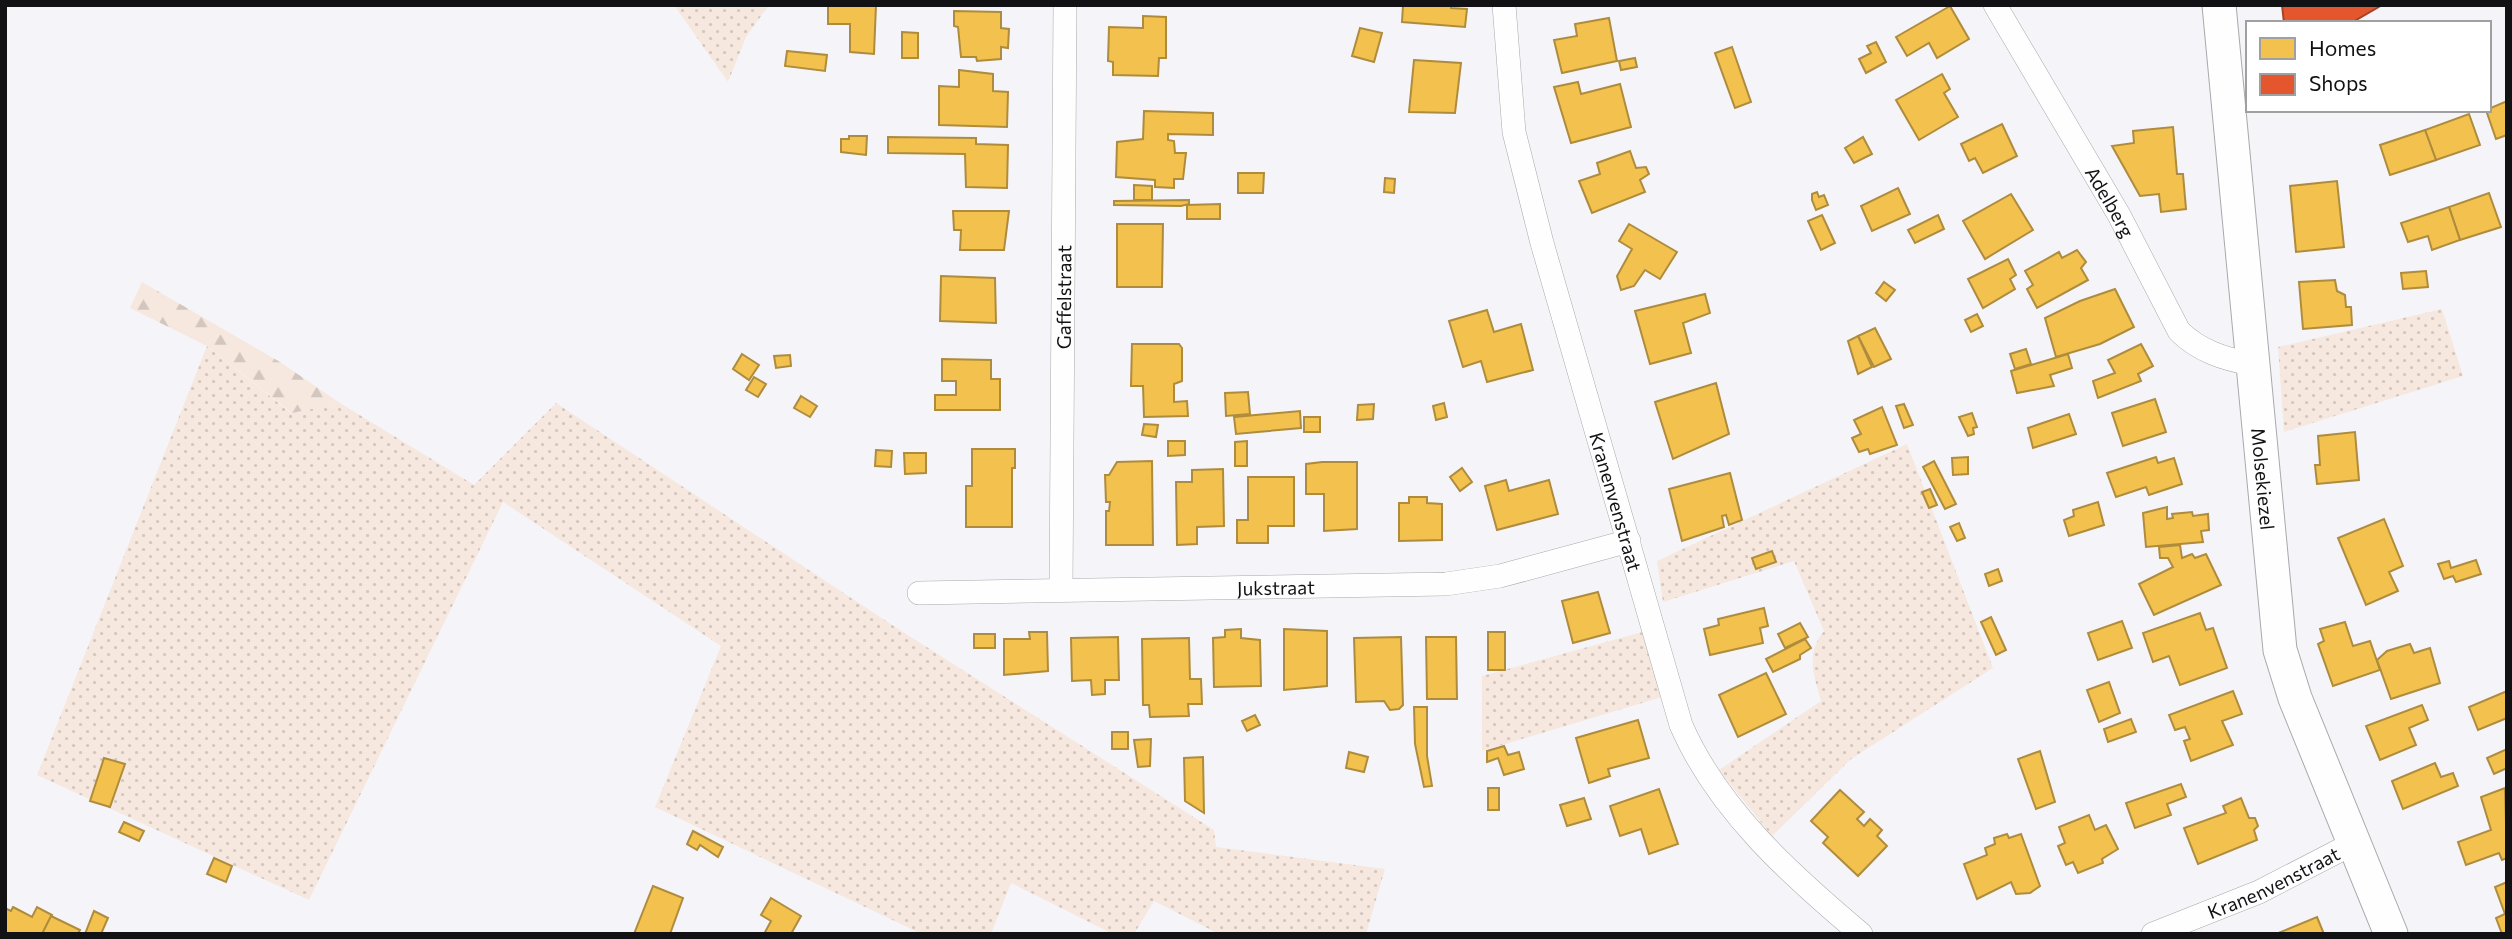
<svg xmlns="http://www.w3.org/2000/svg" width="2512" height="939" viewBox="0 0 2512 939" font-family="Commissioner,sans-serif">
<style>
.grass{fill:url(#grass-dots)}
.forest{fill:url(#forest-firs)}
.homes{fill:#f2c14e;stroke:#af8c3d;stroke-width:2}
.shops{fill:#e4572e;stroke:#a54226;stroke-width:2}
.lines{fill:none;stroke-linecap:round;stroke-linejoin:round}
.street-casing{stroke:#a9a9ac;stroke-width:24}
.secondary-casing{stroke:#a9a9ac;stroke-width:35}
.street{stroke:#fefefe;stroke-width:23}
.secondary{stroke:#fefefe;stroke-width:33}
.labels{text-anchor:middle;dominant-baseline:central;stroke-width:7;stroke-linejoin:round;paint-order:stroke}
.street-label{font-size:19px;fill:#121214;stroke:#fff}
</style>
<defs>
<pattern id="grass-dots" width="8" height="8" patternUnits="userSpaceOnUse" patternTransform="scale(1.75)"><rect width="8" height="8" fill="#f6e8de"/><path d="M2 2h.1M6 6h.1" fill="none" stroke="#d2c6be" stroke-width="1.8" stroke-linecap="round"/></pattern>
<pattern id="forest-firs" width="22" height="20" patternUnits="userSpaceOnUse" patternTransform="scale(1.75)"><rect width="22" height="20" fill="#f6e8de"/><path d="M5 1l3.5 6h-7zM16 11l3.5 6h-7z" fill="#d2c6be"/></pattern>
</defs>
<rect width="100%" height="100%" fill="#f5f5f9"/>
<g class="grass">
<polygon points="674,5 769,5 746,37 728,82"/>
<polygon points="2442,309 2463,376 2284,432 2278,347"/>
<polygon points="207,346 291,413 340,403 474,485 556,403 889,623 1214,830 1216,847 1385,869 1366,934 1219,934 1154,901 1134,934 1113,934 1011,883 991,934 922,934 655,807 721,646 503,502 309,900 37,775"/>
<path d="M1907,444l86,224 -142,91 -79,77 -53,-66 102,-69c-7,-26 -16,-47 3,-70l-30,-70 -131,41 -6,-41z"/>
<polygon points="1642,632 1662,697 1482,751 1482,676"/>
</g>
<polygon class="forest" points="142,282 280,362 340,403 292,413 207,346 130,308"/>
<g class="homes">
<polygon points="828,5 876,5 874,54 850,52 850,24 828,24"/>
<polygon points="1403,5 1451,5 1451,8 1467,9 1465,27 1402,22"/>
<polygon points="1950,6 1969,39 1937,58 1929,43 1907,56 1896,37"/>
<polygon points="954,11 1001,12 1001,28 1009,29 1008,48 1001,47 1001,59 977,61 976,57 961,57 958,27 954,26"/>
<polygon points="1143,16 1166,17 1166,58 1159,58 1158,76 1113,75 1113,62 1108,61 1109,27 1143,28"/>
<polygon points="1609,18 1617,61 1562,73 1554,40 1577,36 1575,24"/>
<polygon points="1360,28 1382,33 1374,62 1352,56"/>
<polygon points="902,32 918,33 918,58 902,58"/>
<polygon points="1876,42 1886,62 1866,73 1859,59 1871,53 1867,46"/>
<polygon points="1732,47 1751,102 1735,108 1715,53"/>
<polygon points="787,51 827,55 825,71 785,66"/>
<polygon points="1635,58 1637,67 1621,70 1619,61"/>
<polygon points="1414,60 1461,63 1455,113 1409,112"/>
<polygon points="959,70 993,74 993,91 1008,92 1007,127 939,125 939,86 959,87"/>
<polygon points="1942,74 1950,89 1944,93 1958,117 1919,140 1896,100"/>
<polygon points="1578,82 1581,94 1620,84 1631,127 1571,143 1554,87"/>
<polygon points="2507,101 2507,135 2496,139 2486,110"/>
<polygon points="1144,111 1213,113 1213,135 1168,134 1168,140 1174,141 1175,153 1186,153 1183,179 1174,179 1174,188 1155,187 1155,180 1116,177 1117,142 1143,139"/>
<polygon points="2469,114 2480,145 2436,160 2425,130"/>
<polygon points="2002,124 2017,156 1983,173 1975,158 1969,161 1961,144"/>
<polygon points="2173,127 2177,174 2183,174 2186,209 2161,212 2159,194 2140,196 2112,146 2134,143 2133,131"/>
<polygon points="2425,130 2436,160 2390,175 2380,145"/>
<polygon points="849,136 867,136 866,155 841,152 841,139 849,139"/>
<polygon points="888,137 976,138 976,144 1008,145 1007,188 966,187 965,154 888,153"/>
<polygon points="1863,137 1872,154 1854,163 1845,148"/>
<polygon points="1630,151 1636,168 1646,167 1649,174 1640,180 1645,192 1592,213 1579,181 1600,174 1597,163"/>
<polygon points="1238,173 1264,173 1263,193 1238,193"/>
<polygon points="1385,178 1395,179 1394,193 1384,192"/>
<polygon points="2337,181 2344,247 2296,252 2290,186"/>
<polygon points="1134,185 1152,186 1152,200 1134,200"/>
<polygon points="1898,188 1910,214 1872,231 1861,206"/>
<polygon points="1817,192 1819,197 1824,195 1828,205 1816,210 1812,200 1812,194"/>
<polygon points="2489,193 2501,227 2460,240 2449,207"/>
<polygon points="2011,194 2033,230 1985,259 1963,221"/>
<polygon points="1189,200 1189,204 1181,206 1114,205 1114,201"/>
<polygon points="1220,204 1220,219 1187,219 1187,205"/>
<polygon points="2449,207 2460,240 2432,250 2428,236 2408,242 2401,223"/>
<polygon points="953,211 1009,211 1004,250 960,250 961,230 954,230"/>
<polygon points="1822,215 1835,243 1821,250 1808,221"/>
<polygon points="1938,215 1944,229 1915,243 1908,230"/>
<polygon points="1117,224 1163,224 1162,287 1117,287"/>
<polygon points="1629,224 1677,252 1660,279 1645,270 1634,286 1621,290 1617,276 1632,249 1619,241"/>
<polygon points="2077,250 2086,262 2081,268 2088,280 2037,308 2027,289 2033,285 2025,271 2059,252 2062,258"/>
<polygon points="2008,259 2016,275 2010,279 2015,289 1983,308 1968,279"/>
<polygon points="2426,271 2428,287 2403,289 2401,273"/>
<polygon points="941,276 995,278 996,323 940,321"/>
<polygon points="2335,280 2337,291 2345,295 2346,307 2351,307 2352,325 2303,329 2299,282"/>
<polygon points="1884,282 1895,290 1886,301 1876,293"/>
<polygon points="2115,289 2134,327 2100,344 2056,357 2045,318 2080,301"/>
<polygon points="1705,294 1710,313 1683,323 1691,353 1650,364 1635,311"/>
<polygon points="1487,310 1494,332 1521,324 1533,370 1487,382 1481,361 1463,367 1449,321"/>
<polygon points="1977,314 1983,326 1971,332 1965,320"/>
<polygon points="1875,328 1891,359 1874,367 1858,336"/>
<polygon points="1858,336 1872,367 1858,374 1848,341"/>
<polygon points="1132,344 1179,344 1182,348 1182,381 1174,384 1174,402 1187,401 1188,416 1144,417 1143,386 1131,386"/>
<polygon points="2141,344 2153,366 2138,374 2141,381 2098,398 2093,381 2115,373 2108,360"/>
<polygon points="2026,349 2031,364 2015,369 2010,354"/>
<polygon points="742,354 759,365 749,380 733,369"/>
<polygon points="2068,354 2072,368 2050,375 2054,386 2017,393 2011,371"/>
<polygon points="790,355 791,366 776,368 774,356"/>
<polygon points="942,359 991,360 991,379 1000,379 1000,410 935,410 935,395 956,395 956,381 942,381"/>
<polygon points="754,377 766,384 758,397 746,390"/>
<polygon points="1716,383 1729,434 1673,459 1655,402"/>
<polygon points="1248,392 1250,414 1226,416 1225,393"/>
<polygon points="801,396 817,406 810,417 794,408"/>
<polygon points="2155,399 2166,432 2123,446 2112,413"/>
<polygon points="1444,403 1447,417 1436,420 1433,406"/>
<polygon points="1374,404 1373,419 1357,420 1358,405"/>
<polygon points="1904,404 1913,425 1904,428 1896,406"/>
<polygon points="1882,407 1897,445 1870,454 1868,449 1859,452 1852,438 1861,434 1854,420"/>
<polygon points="1300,411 1301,428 1236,434 1234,417"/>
<polygon points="1972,413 1977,427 1973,428 1974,434 1968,436 1959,417"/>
<polygon points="2069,414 2076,434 2033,448 2028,428"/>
<rect x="1304" y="417" width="16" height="15"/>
<polygon points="1144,424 1158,425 1156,437 1142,435"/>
<polygon points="2355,432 2359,480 2317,484 2315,465 2320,465 2318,436"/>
<polygon points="1168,441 1185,441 1185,455 1168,456"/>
<polygon points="1247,441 1247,466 1235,466 1235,442"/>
<polygon points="972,449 1015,449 1015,468 1012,468 1012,527 966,527 966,486 972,486"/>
<polygon points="876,450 892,451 891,467 875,466"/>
<polygon points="904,453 926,453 926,473 905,474"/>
<polygon points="1968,457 1968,474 1953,475 1952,458"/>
<polygon points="2156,457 2158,463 2174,458 2182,484 2149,495 2146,487 2116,497 2107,473"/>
<polygon points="1152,461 1153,545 1106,545 1106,511 1109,511 1110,502 1106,502 1105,475 1109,475 1117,462"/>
<polygon points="1934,461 1956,504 1945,509 1923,467"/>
<polygon points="1322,462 1357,462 1357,529 1324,531 1324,494 1306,494 1306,464"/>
<polygon points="1462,468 1472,482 1460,491 1450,477"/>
<polygon points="1223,469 1224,526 1197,527 1197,544 1177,545 1176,482 1192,482 1192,470"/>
<polygon points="1730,473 1742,520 1729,525 1726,515 1722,516 1724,527 1682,541 1669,489"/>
<polygon points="1248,477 1294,477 1294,526 1268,526 1268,543 1237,543 1237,520 1248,520"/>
<polygon points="1506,480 1509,491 1549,480 1558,514 1497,530 1485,486"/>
<polygon points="1930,489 1937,505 1929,508 1922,492"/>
<polygon points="1409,497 1427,497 1427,503 1442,504 1442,540 1399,541 1399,503 1409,503"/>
<polygon points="2098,502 2104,525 2069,536 2064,520 2074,516 2073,510"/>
<polygon points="2167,507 2167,519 2173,518 2172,514 2192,512 2193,516 2208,514 2209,530 2201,531 2203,542 2146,547 2143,513"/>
<polygon points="2384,519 2403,566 2389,572 2398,591 2366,605 2338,538"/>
<polygon points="1959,523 1965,538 1957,541 1950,527"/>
<polygon points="2180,545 2182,558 2192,554 2195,558 2206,554 2221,585 2154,615 2139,584 2173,567 2168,558 2160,558 2159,547"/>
<polygon points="1772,551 1776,562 1756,569 1752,558"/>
<polygon points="2476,560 2481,574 2456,582 2453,576 2444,579 2438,564 2449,561 2451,568"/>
<polygon points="1998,569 2002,581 1989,586 1985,574"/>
<polygon points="1598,592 1610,633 1573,643 1562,601"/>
<polygon points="1764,608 1768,626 1760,628 1763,643 1710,655 1704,629 1719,625 1718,619"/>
<polygon points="2200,613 2206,630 2213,628 2227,668 2180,685 2169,656 2153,662 2143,633"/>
<polygon points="1991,617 2006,650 1996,655 1981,622"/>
<polygon points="2122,621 2132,648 2098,660 2088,633"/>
<polygon points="2345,622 2353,646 2370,641 2380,670 2333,686 2318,644 2324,641 2320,629"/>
<polygon points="1800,623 1808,637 1785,648 1778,634"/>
<polygon points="1241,629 1241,638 1260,640 1261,686 1214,687 1213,638 1225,637 1225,630"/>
<polygon points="1284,629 1327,631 1327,686 1284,690"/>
<polygon points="1029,632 1047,632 1048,671 1004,675 1004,639 1030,639"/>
<rect x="1488" y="632" width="17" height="38"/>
<rect x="974" y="634" width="21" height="14"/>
<polygon points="1118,637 1119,680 1105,680 1105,694 1092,695 1091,680 1072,681 1071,638"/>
<polygon points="1401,637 1403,705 1399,709 1390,710 1384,701 1356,702 1354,638"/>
<polygon points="1426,637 1456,637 1457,699 1427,699"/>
<polygon points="1189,638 1190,679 1201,679 1202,704 1188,704 1189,716 1150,717 1149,705 1143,705 1142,639"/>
<polygon points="1805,639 1811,648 1800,655 1800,659 1773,672 1766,659"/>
<polygon points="2410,644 2414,653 2430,648 2440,683 2391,699 2377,660 2387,651"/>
<polygon points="1766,673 1786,714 1738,737 1719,695"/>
<polygon points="2109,682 2120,713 2099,722 2087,690"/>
<polygon points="2233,691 2242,714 2222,721 2233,745 2191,761 2184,741 2190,739 2185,727 2175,730 2169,715"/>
<polygon points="2507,691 2507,718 2478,730 2469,707"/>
<polygon points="2422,705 2428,720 2409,728 2416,745 2380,760 2366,726"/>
<polygon points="1414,707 1427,707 1427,756 1432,786 1424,787 1415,744"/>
<polygon points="1255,715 1260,725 1247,731 1242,721"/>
<polygon points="2131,719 2136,732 2108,742 2104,729"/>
<polygon points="1638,720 1649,758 1608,769 1610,776 1589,783 1576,738"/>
<rect x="1112" y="732" width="16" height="17"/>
<polygon points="1151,739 1150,766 1138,767 1134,740"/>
<polygon points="1504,746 1508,755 1519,752 1524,769 1504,775 1498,758 1487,762 1487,751"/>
<polygon points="2507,749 2507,768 2494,774 2487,758"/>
<polygon points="2040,751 2055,802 2036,809 2018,759"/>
<polygon points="1349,752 1368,757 1364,772 1346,768"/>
<polygon points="1203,757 1204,813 1185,801 1184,758"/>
<polygon points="104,758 125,764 110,807 90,801"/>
<polygon points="2435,763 2441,777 2453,773 2458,786 2403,809 2392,781"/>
<polygon points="2181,784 2186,797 2167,804 2171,815 2135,828 2126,803"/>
<rect x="1488" y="788" width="11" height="22"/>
<polygon points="2505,788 2507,858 2502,860 2499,853 2466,865 2458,842 2491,830 2481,797"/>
<polygon points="1659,789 1678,844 1649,854 1641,829 1620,836 1610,806"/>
<polygon points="1840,790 1864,812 1857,819 1864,826 1870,819 1882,830 1877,836 1887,846 1858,876 1823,843 1828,837 1811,821"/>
<polygon points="1584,798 1591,819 1567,826 1560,805"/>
<polygon points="2241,798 2249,818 2255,818 2258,826 2254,830 2257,840 2198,864 2184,828 2226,813 2223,806"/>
<polygon points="2089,815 2095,830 2106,825 2118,849 2102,859 2103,863 2078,873 2073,862 2066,865 2058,846 2065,843 2059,827"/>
<polygon points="124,822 144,831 139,841 119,832"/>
<polygon points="693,831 723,847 718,857 700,845 697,850 687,844"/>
<polygon points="2007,834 2009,838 2021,834 2040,886 2030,893 2016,894 2011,882 1977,899 1964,864 1987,855 1985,848 1995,844 1994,838"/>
<polygon points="214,858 232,866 226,882 207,874"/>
<polygon points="2507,882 2507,932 2502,934 2496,918 2505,914 2495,887"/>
<polygon points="653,886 683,898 670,934 634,934"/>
<polygon points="771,898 801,916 791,934 764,934 771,921 761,915"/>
<polygon points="13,907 32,917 37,907 52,915 42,934 5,934 5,908 11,911"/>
<polygon points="94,911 108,918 101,934 85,934"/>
<polygon points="51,916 80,930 78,934 42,934"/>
<polygon points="2317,917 2324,934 2276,934"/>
</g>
<polygon class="shops" points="2282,5 2382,5 2351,23 2284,23"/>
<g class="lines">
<defs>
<g id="street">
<path id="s1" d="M1504,5l10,127 28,111 139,482c37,85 110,150 180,209"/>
<path id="s2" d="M1995,5l124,210 60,116c20,20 45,28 73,33"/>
<path id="s3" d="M1061,589l4,-584"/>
<path id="s4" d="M919,593l527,-9 54,-8 129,-35"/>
<path id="s5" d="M2153,934l106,-42 95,-49"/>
</g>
<g id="secondary">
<path id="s6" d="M2219,5l61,645 15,48 96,236"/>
</g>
</defs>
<use href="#street" class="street-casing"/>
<use href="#secondary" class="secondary-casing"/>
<use href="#street" class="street"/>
<use href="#secondary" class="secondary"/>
</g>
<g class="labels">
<g class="street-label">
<text stroke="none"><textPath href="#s2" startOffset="228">Adelberg</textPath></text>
<text stroke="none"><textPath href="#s3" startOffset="292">Gaffelstraat</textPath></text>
<text stroke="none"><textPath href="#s6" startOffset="476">Molsekiezel</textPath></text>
<text stroke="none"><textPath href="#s1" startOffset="511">Kranenvenstraat</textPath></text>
<text stroke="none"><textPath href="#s4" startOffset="357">Jukstraat</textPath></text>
<text stroke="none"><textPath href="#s5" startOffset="131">Kranenvenstraat</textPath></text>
</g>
</g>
<rect width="2512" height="939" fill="none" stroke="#121214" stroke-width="14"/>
<rect x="2246" y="21" width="245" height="91" fill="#ffffff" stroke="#a0a0a1" stroke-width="2"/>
<rect x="2260" y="38" width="35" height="21" fill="#f2c14e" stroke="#a0a0a1" stroke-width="2"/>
<text x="2309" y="56" font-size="21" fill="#121214">Homes</text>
<rect x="2260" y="74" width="35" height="21" fill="#e4572e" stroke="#a0a0a1" stroke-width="2"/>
<text x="2309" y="91" font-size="21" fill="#121214">Shops</text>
</svg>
